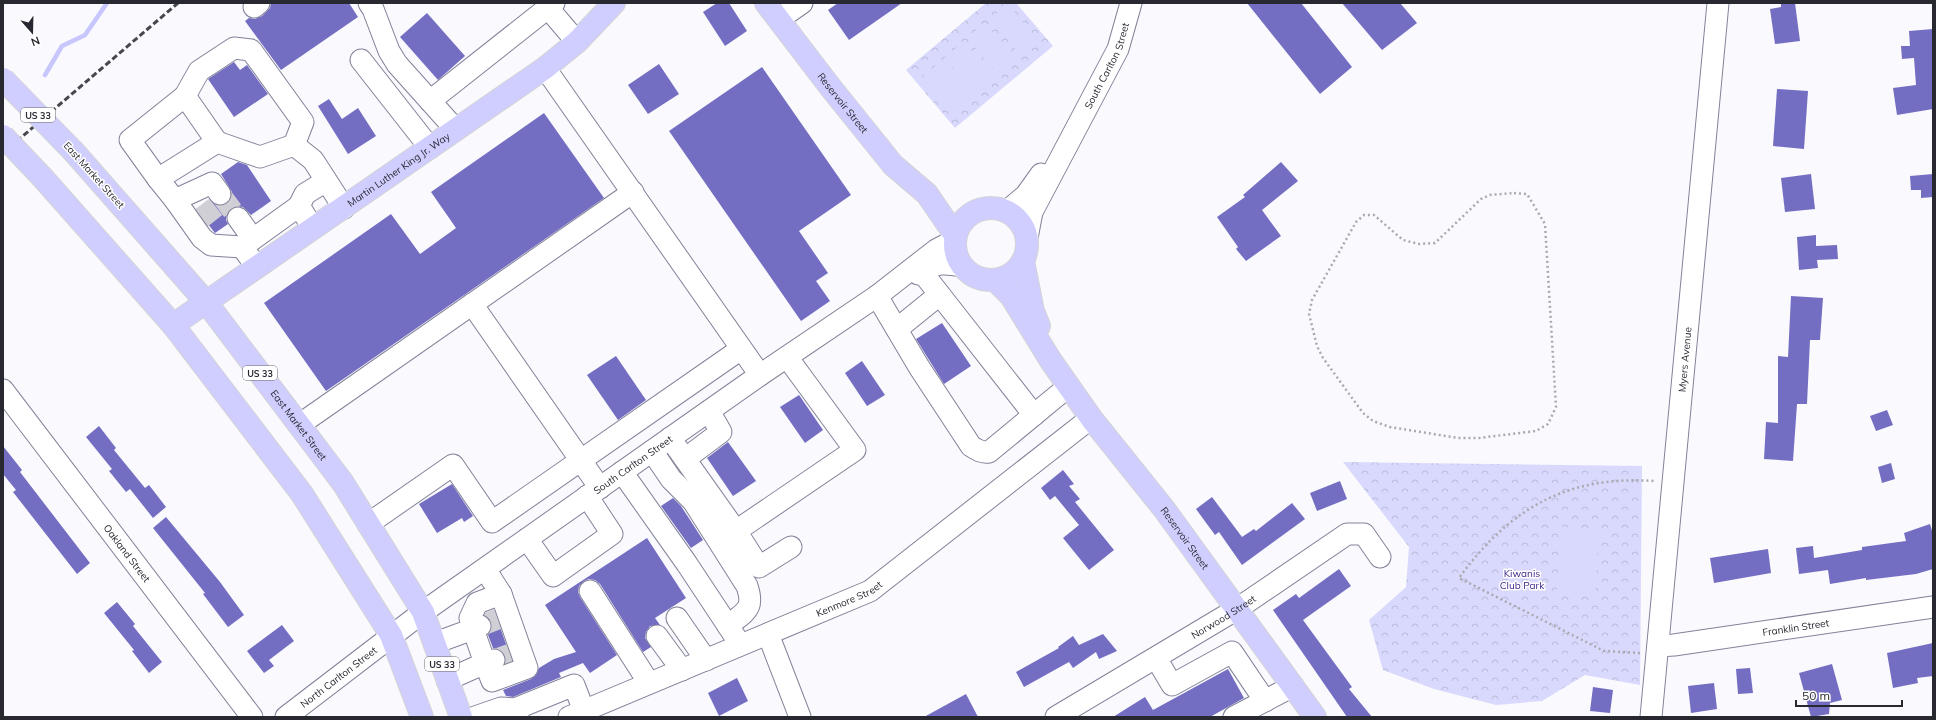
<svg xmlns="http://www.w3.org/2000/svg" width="1936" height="720" viewBox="0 0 1936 720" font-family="Mulish,sans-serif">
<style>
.park{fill:url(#park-crowns)}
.pitch{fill:#d9d9fd}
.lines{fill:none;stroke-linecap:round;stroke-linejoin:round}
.stream{stroke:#c7c6fd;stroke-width:4.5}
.building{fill:#746ec2}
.minor-tunnel{stroke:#cfcfd5;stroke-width:21;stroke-dasharray:21 10;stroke-linecap:butt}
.minor-casing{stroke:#828299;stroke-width:23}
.major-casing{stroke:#d4d4d6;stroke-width:24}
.path{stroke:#a9a9b0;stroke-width:2.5;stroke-dasharray:2 3;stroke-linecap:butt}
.minor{stroke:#fff;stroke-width:21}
.major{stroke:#d0cefe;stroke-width:22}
.rail{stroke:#46464f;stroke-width:3;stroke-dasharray:6 3;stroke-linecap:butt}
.major-bridge-casing{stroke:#d4d4d6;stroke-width:24;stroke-linecap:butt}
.major-bridge{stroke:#d0cefe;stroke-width:22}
.labels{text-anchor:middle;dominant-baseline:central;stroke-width:3;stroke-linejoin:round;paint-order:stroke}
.shield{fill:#fff;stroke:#68686f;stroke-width:1}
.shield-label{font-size:9px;font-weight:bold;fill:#282831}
.street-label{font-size:10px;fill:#282831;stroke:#fff}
.park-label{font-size:10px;fill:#392388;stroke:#fff}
</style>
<defs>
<pattern id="park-crowns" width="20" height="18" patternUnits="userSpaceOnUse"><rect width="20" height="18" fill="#d9d9fd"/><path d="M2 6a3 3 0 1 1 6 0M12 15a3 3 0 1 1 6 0" fill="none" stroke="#babad9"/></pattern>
</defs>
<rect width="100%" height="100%" fill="#f9f9fe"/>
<g class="park">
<polygon points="986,3 1016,3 1053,46 955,128 906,70"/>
<polygon points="1343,462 1642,466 1640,685 1585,675 1542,701 1496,705 1434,689 1383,670 1369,620 1406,587 1409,547"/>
</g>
<g class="pitch">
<polygon points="1008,4 1040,42 1022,57 990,19"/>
<polygon points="985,23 1018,61 999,76 967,38"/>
<polygon points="963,42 995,81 976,96 944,58"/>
<polygon points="940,62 973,100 954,115 922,77"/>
<polygon points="1561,527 1599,530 1595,594 1557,591"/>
</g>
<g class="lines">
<polyline class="stream" points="45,75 62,46 85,35 107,3"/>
</g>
<g class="building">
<polygon points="271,3 349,3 358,17 281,70 245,21 249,18 255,19 262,16 270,8"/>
<polygon points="717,3 729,3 747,31 725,46 703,12"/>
<polygon points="838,3 902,3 849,40 828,10"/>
<polygon points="1247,3 1301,3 1352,67 1320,94"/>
<polygon points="1342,3 1400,3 1417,23 1382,50"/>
<polygon points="1781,3 1795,3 1800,41 1775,44 1770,9 1781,7"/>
<polygon points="427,13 465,56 438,80 400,37"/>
<polygon points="1933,29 1933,109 1897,115 1893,88 1916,85 1914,58 1902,59 1901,46 1910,46 1909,31"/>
<polygon points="234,62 240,70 247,65 268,94 234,117 208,79"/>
<polygon points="659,64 679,94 648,114 628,85"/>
<polygon points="762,67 851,195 799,231 828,273 816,281 830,301 801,321 669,131"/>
<polygon points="1777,89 1808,91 1804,149 1773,146"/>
<polygon points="329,99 342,119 358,108 376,136 348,154 318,106"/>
<polygon points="544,113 604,198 326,391 264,303 391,214 420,254 456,228 431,192"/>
<polygon points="238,162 247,165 271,201 251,215 243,207 236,206 231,208 227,213 226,220 228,224 215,233 196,209 210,200 216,205 222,206 227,203 231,198 232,192 221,174"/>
<polygon points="1281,162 1298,181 1262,210 1281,236 1246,261 1236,249 1238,247 1217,217 1245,197 1243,195"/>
<polygon points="1811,174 1815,209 1785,212 1781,178"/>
<polygon points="1933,174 1933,197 1921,198 1921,190 1911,190 1910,176"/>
<polygon points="1816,235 1816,246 1837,245 1838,259 1817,260 1818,268 1799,270 1797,237"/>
<polygon points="1791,296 1823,298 1820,340 1810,340 1807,404 1797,404 1793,461 1764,459 1766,422 1778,423 1778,356 1788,357"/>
<polygon points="942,323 971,366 944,384 916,339"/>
<polygon points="616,356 646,400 618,420 587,375"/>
<polygon points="862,361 885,395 867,406 845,373"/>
<polygon points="799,395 823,430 805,443 780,407"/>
<polygon points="1887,410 1893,425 1876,431 1870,416"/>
<polygon points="99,426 116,448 114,450 145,488 149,485 166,507 153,518 130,489 126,492 109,471 112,469 86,437"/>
<polygon points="728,442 756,481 733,496 707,458"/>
<polygon points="3,446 22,470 20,472 90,563 77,574 13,492 16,490 3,474"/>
<polygon points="1891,463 1895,479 1882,483 1878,467"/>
<polygon points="1063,470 1074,484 1069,486 1080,499 1075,502 1114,550 1089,570 1063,538 1079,525 1055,496 1050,500 1041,488"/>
<polygon points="1340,481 1347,499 1317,511 1310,493"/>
<polygon points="452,484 473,516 464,522 462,518 437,533 419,504"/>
<polygon points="1212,497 1242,537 1254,529 1256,531 1292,503 1305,519 1242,565 1219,532 1215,535 1196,509"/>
<polygon points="673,498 681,506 703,540 691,548 661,506"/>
<polygon points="166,517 220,582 244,615 228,627 203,594 205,593 153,528"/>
<polygon points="1930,524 1933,534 1933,569 1916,574 1866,580 1866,578 1830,584 1828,570 1799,574 1796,548 1813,546 1814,558 1862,550 1862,547 1906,541 1904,533"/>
<polygon points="647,538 686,598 655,618 660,625 650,626 646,632 645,638 651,647 643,652 600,584 595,580 589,579 584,581 579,586 578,592 580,597 617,655 590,673 583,663 559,673 561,677 513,697 506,696 503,690 531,679 536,675 539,668 554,659 576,652 545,605"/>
<polygon points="1768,549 1771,573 1714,583 1710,558"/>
<polygon points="1339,569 1351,586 1303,620 1352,687 1349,689 1372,717 1347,717 1273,610 1296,594 1299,598"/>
<polygon points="117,602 135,624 133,626 162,662 149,673 132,651 134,650 104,613"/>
<polygon points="494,610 512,661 505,663 505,656 502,651 493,648 488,635 492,628 491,622 485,615 486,613"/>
<polygon points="282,625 294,641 269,660 274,666 264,673 247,651"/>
<polygon points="1103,634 1117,651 1099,659 1096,652 1073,668 1069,662 1024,687 1016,672 1059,648 1058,647 1073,636 1079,645"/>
<polygon points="1933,643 1933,676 1917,678 1918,683 1893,688 1887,653"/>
<polygon points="1832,664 1842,700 1830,703 1829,714 1811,717 1799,673"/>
<polygon points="1750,668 1753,693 1738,694 1736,669"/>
<polygon points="1228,669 1244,698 1210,717 1113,717 1145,697 1153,710"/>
<polygon points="737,678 748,701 719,716 708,693"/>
<polygon points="1714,683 1717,709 1691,713 1688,686"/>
<polygon points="1593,687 1613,690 1610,713 1590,711"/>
<polygon points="966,694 978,717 924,717"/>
</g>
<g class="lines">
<g class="minor-tunnel">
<polyline points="220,194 238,218"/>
<polyline points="201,205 220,229"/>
<polyline points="480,626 498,619"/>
<polyline points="494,660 511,654"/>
</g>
<defs>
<g id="minor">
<polyline points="369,3 373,9 389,51 397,64 456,130"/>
<polyline points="254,7 259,3"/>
<polyline points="548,8 577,42"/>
<polyline points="779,19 802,3"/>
<polyline points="361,60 430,148"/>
<polyline points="545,68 760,375"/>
<polyline points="185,96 199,71 234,48 251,50 303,122 294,145"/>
<polyline points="430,101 554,3"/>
<polyline points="158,179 130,140 185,96 217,142"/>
<polyline points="175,200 212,183 220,194"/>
<polyline points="299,206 305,194 326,181"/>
<polyline points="1007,211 1026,195 1041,174"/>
<polyline points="238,218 253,239"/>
<path id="s1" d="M1027,238l5,-26 86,-163 13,-46"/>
<polyline points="242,247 211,245 202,238 175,200 158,179 217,142 260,157 294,145 313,160 344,208"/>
<polyline points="251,259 242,247 299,206 313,228"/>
<polyline points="922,272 1034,415"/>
<path d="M918,274c20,-11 21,-12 44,-8"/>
<path d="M877,296l42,71 52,79c6,4 11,7 18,6l80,-66"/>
<polyline points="472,304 600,488"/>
<polyline points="897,329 939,295"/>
<polyline points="787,357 855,450 736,531 759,567 791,547"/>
<path id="s2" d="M3,390l249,327"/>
<polyline points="299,425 633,192"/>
<polyline points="670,438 736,531"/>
<path d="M652,451l19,28 22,22 54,85c8,24 -2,25 -19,40"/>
<polyline points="685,459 721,432 709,411"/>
<polyline points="622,472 687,564 736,638"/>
<polyline points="368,524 453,465 492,522 741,349"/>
<polyline points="527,539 553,576 612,534 587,496"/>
<polyline points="485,569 501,594 527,668 492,681 485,663 494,660"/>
<polyline points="590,591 649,683"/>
<polyline points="677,618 706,660"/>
<polyline points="480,626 473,629 470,618 477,603 501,594"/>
<polyline points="768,634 800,717"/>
<polyline points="657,636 682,670"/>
<polyline points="435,643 473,629 485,663 447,680"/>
<path id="s3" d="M1658,646l16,-1 259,-38"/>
<polyline points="1156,658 1172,685 1232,652 1265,701"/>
<path id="s4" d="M286,717l137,-105 337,-237 117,-79 59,-46 19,-10"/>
<polyline points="475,717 501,708 515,709"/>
<polyline points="518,717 515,709 574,685 584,711"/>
<path id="s5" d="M569,717l301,-126 221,-173"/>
<path id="s6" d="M1056,717l181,-108 110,-75h17l16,23"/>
<polyline points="1234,717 1293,686"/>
<path id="s7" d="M1651,717l67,-714"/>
</g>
<g id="major">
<path id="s8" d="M766,3l65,85 62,77 34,29 28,41"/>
<path id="s9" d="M74,152l132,150 137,181 80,129 38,105"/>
<polyline points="42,177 173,325 302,494 391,635 422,717"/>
<circle cx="991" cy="244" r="36"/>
<polyline points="1023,261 1033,311 1039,326"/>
<path id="s10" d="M995,280l16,16 40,65 40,57 73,91 151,208"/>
<path id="s11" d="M173,325l372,-257 32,-26 37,-39"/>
</g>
</defs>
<use href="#minor" class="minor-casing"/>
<use href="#major" class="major-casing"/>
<g class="path">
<polygon points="1514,193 1527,194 1545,224 1556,407 1548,424 1536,431 1479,438 1458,438 1390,427 1373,421 1363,413 1323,358 1317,346 1309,314 1312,300 1356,222 1364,215 1374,215 1403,240 1419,244 1435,243 1481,199 1490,195"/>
<path d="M1640,653l-36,-2 -145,-73c50,-69 108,-103 195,-97"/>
</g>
<use href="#minor" class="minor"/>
<use href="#major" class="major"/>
<polyline class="rail" points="3,153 178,3"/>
<defs>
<g id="major-bridge">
<polyline points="3,79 74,152"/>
<polyline points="3,136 42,177"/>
</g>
</defs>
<use href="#major-bridge" class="major-bridge-casing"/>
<use href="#major-bridge" class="major-bridge"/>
</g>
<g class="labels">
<g class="shield">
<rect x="21" y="108" width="34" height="14" rx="3"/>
<rect x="243" y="366" width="34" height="14" rx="3"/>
<rect x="425" y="657" width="34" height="14" rx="3"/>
</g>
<g class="shield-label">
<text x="38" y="115">US 33</text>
<text x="260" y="373">US 33</text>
<text x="442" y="664">US 33</text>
</g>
<g class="street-label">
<text stroke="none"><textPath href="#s1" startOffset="191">South Carlton Street</textPath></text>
<text stroke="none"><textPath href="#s8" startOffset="126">Reservoir Street</textPath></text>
<text stroke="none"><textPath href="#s11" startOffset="274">Martin Luther King Jr. Way</textPath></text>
<text transform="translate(94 175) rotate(48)">East Market Street</text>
<text stroke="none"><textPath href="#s7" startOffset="359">Myers Avenue</textPath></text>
<text stroke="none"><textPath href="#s9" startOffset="354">East Market Street</textPath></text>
<text stroke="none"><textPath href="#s4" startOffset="429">South Carlton Street</textPath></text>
<text stroke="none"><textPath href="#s10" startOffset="321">Reservoir Street</textPath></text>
<text stroke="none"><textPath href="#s2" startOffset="205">Oakland Street</textPath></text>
<text stroke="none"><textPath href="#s5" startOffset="304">Kenmore Street</textPath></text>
<text stroke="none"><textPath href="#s6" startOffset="195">Norwood Street</textPath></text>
<text stroke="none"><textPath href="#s3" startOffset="139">Franklin Street</textPath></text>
<text stroke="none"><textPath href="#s4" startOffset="66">North Carlton Street</textPath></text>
</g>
<g class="park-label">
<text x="1522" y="573">Kiwanis<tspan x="1522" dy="12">Club Park</tspan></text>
</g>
</g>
<rect width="1936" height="720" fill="none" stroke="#282831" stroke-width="8"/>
<g transform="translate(32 32) rotate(160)" stroke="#ffffff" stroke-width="3" paint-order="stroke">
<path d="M0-3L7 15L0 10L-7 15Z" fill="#282831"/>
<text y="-6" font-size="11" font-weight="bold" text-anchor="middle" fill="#282831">N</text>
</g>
<path d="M1796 700v6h106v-6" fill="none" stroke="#282831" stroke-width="2"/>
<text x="1802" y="700" font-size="12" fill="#282831" stroke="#ffffff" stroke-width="3" paint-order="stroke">50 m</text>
</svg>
